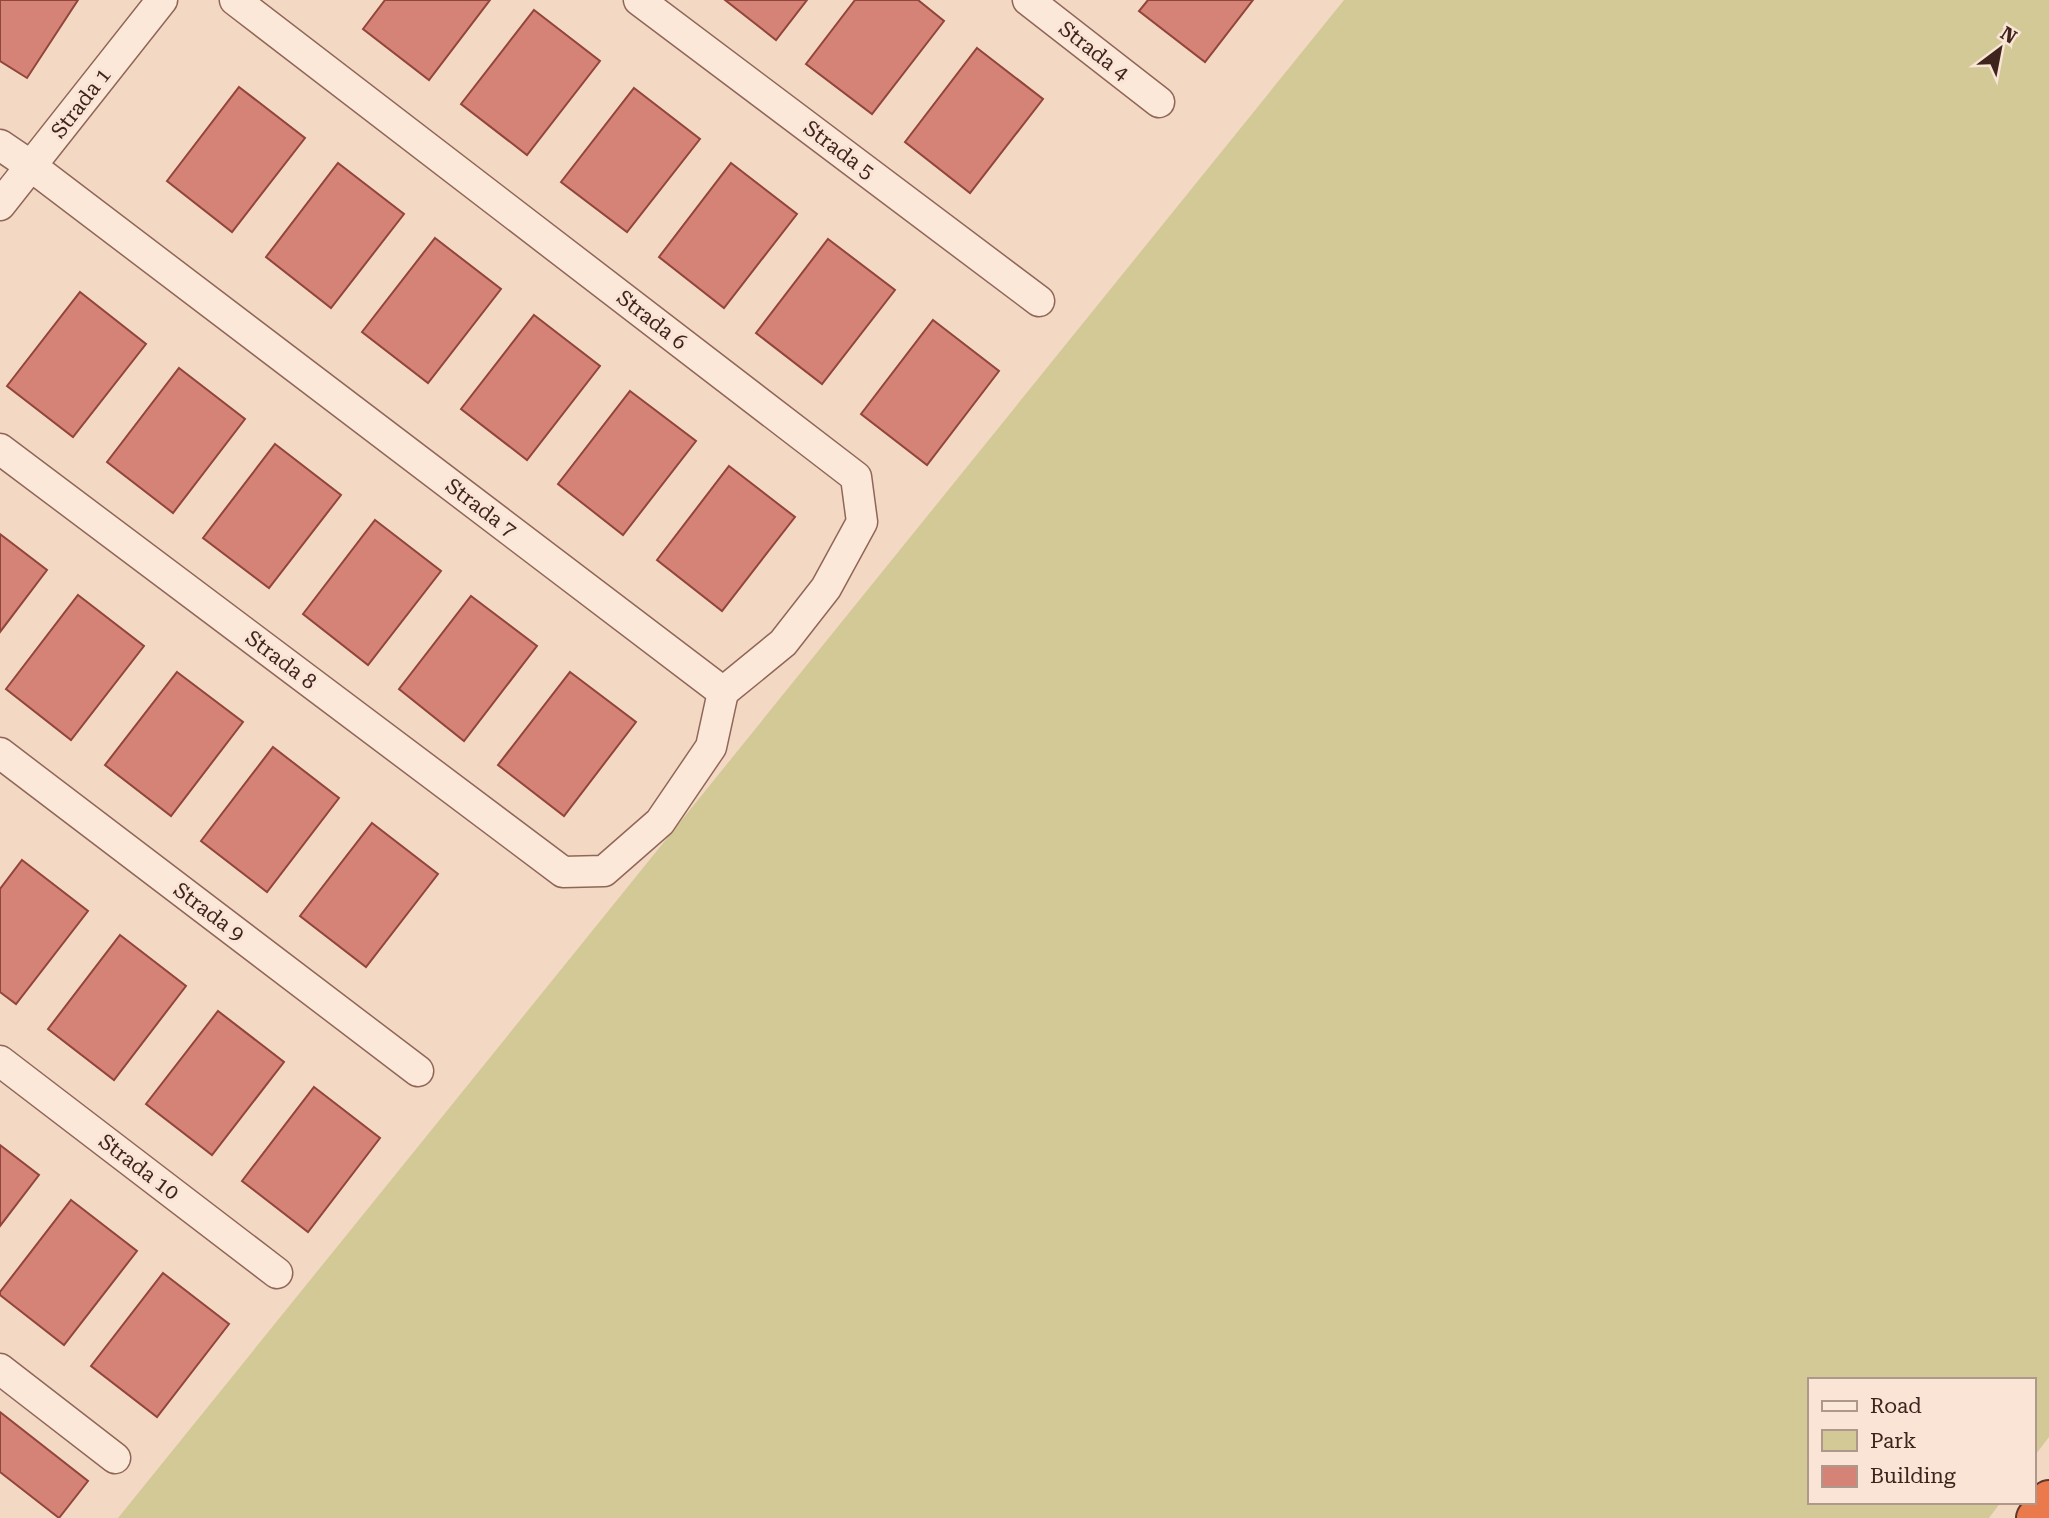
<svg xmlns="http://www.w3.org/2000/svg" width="2049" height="1518" viewBox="0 0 2049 1518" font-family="'Roboto Serif',serif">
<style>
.green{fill:#d3c996}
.building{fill:#d58376;stroke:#92453b;stroke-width:2}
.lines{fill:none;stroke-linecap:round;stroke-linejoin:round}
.street-casing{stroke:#906658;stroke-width:33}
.highway-casing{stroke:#5e362c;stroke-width:42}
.street{stroke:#fce8d9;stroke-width:30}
.highway{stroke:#ea794c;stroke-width:38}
.labels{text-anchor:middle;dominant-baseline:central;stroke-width:6;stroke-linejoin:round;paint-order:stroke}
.street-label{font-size:21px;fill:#3e241d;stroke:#f9e4d5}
</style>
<rect width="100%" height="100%" fill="#f3d8c4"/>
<polygon class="green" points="1344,0 2049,0 2049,1437 2033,1458 2033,1380 1809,1380 1809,1502 2001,1502 1989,1518 118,1518"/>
<g class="building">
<polygon points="0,0 78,0 27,78 0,61"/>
<polygon points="385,0 490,0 429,80 363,29"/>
<polygon points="725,0 807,0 776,40"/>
<polygon points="855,0 918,0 944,21 872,114 806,64"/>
<polygon points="1148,0 1253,0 1205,62 1139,11"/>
<polygon points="534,10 600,61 527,155 461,104"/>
<polygon points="977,48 1043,99 970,193 905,142"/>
<polygon points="239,87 305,138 232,232 167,181"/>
<polygon points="634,88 700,139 627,232 561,182"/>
<polygon points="338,163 404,214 331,308 266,257"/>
<polygon points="731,163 797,214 724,308 659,257"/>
<polygon points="435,238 501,289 428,383 362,332"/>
<polygon points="828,239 895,290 822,384 756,333"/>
<polygon points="80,292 146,344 73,437 7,386"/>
<polygon points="534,315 600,366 527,460 461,409"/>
<polygon points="933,320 999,371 927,465 861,414"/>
<polygon points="179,368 245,419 173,513 107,462"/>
<polygon points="630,391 696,441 623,535 558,484"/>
<polygon points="275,444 341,495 269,588 203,538"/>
<polygon points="729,466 795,517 722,611 657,560"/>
<polygon points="375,520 441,571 368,665 303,614"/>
<polygon points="0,534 47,570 0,632"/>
<polygon points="78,595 144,646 71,740 6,689"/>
<polygon points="471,596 537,646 464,741 399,689"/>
<polygon points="177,672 243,722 171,816 105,765"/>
<polygon points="570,672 636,722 564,816 498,765"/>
<polygon points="273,747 339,798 267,892 201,841"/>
<polygon points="372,823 438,874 366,967 300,916"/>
<polygon points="22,860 88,911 16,1004 0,992 0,889"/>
<polygon points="120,935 186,986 114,1080 48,1029"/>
<polygon points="218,1011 284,1062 212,1155 146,1104"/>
<polygon points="314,1087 380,1138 308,1232 242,1181"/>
<polygon points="0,1145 39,1175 0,1226"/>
<polygon points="71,1200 137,1251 64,1345 0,1295 0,1292"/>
<polygon points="163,1273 229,1324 157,1417 91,1366"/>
<polygon points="0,1412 88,1481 59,1518 0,1472"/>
</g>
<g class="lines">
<defs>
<g id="street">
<polyline points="235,0 856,477 862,522 826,588 783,643 723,692"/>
<polyline points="639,0 1039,301"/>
<polyline points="1028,0 1159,102"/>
<polyline points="0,145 31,166 723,692 711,747 660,822 604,871 563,872 0,449"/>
<polyline points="0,205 162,0"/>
<polyline points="0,753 418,1071"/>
<polyline points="0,1061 277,1273"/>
<polyline points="0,1369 115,1458"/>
</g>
<polyline id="highway" points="2036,1518 2049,1500"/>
</defs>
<use href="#street" class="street-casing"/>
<use href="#highway" class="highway-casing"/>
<use href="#street" class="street"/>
<use href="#highway" class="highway"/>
</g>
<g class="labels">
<g class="street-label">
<text transform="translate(1094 51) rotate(38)">Strada 4</text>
<text transform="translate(81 103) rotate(-52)">Strada 1</text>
<text transform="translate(839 150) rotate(37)">Strada 5</text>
<text transform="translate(652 320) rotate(38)">Strada 6</text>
<text transform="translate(481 508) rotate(37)">Strada 7</text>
<text transform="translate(281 660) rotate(37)">Strada 8</text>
<text transform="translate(209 912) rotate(37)">Strada 9</text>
<text transform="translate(139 1167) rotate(37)">Strada 10</text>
</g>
</g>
<rect x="1808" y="1378" width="228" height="126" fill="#f9e4d5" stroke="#ae978b" stroke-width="2"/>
<rect x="1822" y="1401" width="35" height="10" fill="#fce8d9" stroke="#ae978b" stroke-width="2"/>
<text x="1870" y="1413" font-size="21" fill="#3e241d">Road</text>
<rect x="1822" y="1430" width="35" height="21" fill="#d3c996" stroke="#ae978b" stroke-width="2"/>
<text x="1870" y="1448" font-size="21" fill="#3e241d">Park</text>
<rect x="1822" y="1466" width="35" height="21" fill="#d58376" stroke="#ae978b" stroke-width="2"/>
<text x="1870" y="1483" font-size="21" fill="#3e241d">Building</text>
<g transform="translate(2000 49) rotate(32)" stroke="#f9e4d5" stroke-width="5" paint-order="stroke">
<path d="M0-5L12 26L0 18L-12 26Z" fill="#3e241d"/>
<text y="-10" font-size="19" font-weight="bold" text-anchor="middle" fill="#3e241d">N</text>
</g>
</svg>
